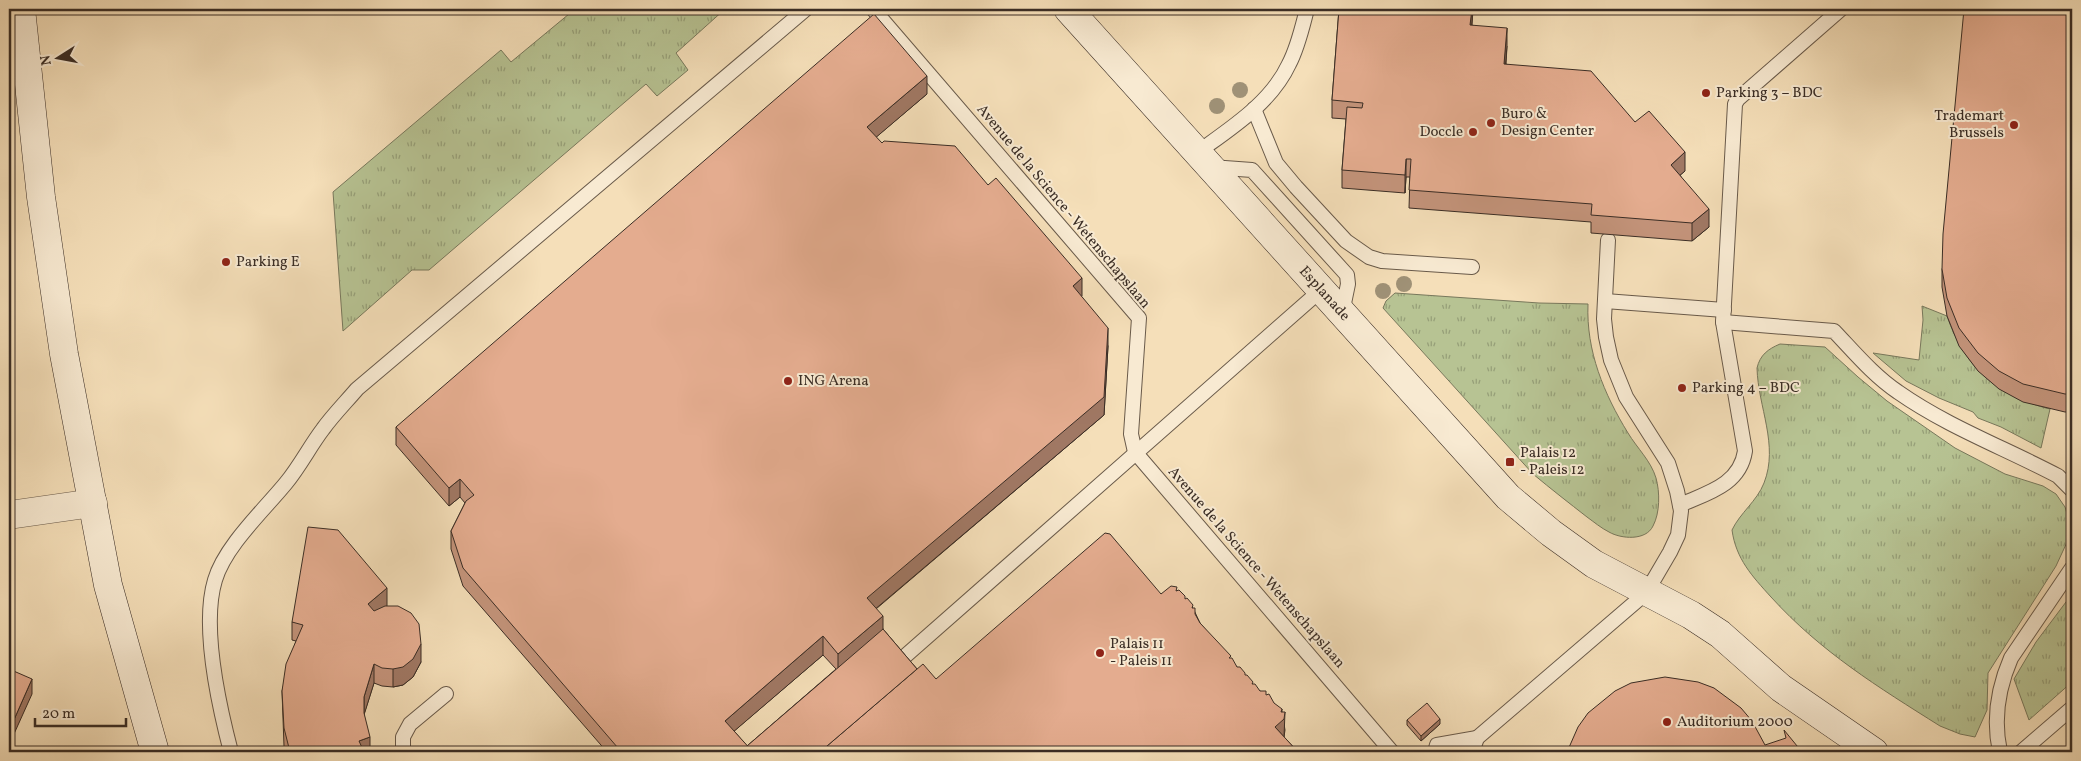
<svg xmlns="http://www.w3.org/2000/svg" width="2081" height="761" viewBox="0 0 2081 761" font-family="Vollkorn,serif">
<style>
.grass{fill:url(#grass-tufts);stroke:#78785c}
.lines{fill:none;stroke-linecap:round;stroke-linejoin:round}
.lane-casing{stroke:#695a4a;stroke-width:16}
.street-casing{stroke:#695a4a;stroke-width:29}
.secondary-casing{stroke:#3a2d25;stroke-width:29}
.lane{stroke:#f8ead2;stroke-width:14}
.street{stroke:#f8ead2;stroke-width:28}
.secondary{stroke:#f8ead2;stroke-width:28}
.tree{fill:#9f9176}
.wall{fill:#c4947b;stroke:#3a2d25;fill-rule:evenodd}
.shaded-wall{fill:#a07864;stroke:#3a2d25}
.building{fill:#e4ac8f;stroke:#3a2d25}
.poi-dot{fill:#8f2418;stroke:#f8ead2;stroke-width:2}
.labels{text-anchor:middle;dominant-baseline:central;stroke-width:4;stroke-linejoin:round;paint-order:stroke}
.poi-label{font-size:15px;fill:#3a2d25;stroke:#f8ead2;text-anchor:start}
.street-label{font-size:15px;fill:#3a2d25;stroke:#f8ead2}
</style>
<defs>
<pattern id="grass-tufts" width="24" height="20" patternUnits="userSpaceOnUse" patternTransform="scale(1.25)"><rect width="24" height="20" fill="#b7c393"/><path d="M3 7l-1-3M5 7V3M7 7l1-3M15 17l-1-3M17 17v-4M19 17l1-3" fill="none" stroke="#969f78"/></pattern>
</defs>
<rect width="100%" height="100%" fill="#f5dfb9"/>
<filter id="stains"><feTurbulence type="fractalNoise" baseFrequency=".004" numOctaves="4"/><feColorMatrix values="0 0 0 0 .2 0 0 0 0 .09 0 0 0 0 .02 0 0 0 .5 -.17"/></filter>
<radialGradient id="worn" r=".72"><stop offset=".6" stop-color="#630" stop-opacity="0"/><stop offset="1" stop-color="#630" stop-opacity=".3"/></radialGradient>
<g class="grass">
<polygon points="575,9 725,9 676,53 688,70 657,96 646,84 429,270 412,270 343,331 333,192 501,50 511,62"/>
<path d="M1395,293l144,10 49,1c-2,47 16,90 40,129 9,15 23,28 28,45 4,14 4,35 -3,48 -7,15 -32,13 -44,6 -8,-4 -15,-10 -22,-15 -18,-14 -36,-28 -54,-43l-150,-166 3,-7z"/>
<path d="M1922,306l25,10c18,52 50,80 103,93l-9,39 -40,-21 -23,-9 -5,-6 -34,-14 -33,-17 -33,-28 46,7 4,-40z"/>
<path d="M1780,344l45,3 33,30 29,24 68,47 50,26 38,12 13,8 9,13 4,13 -1,20 -12,26 -68,107 -1,37 -12,27 -15,-3 -20,-8c-62,-39 -119,-74 -169,-129 -19,-21 -35,-38 -39,-67 8,-17 25,-29 32,-47 15,-38 -6,-76 -7,-115 3,-13 11,-19 23,-24z"/>
<polygon points="2072,594 2072,682 2029,720 2014,679 2036,642"/>
</g>
<g class="lines">
<defs>
<g id="lane">
<polyline points="873,9 1139,318 1131,434 1135,452 1392,752"/>
<polyline points="1254,109 1276,163 1296,187 1346,241 1369,257 1382,261 1472,267"/>
<path d="M1198,152c33,-24 73,-49 91,-88 9,-17 13,-36 18,-55"/>
<polyline points="1211,167 1252,170 1347,275 1348,284 1342,313"/>
<polyline points="1605,301 1724,310"/>
<path d="M1723,322l111,9c20,21 40,45 64,61 50,35 107,56 160,84l14,14"/>
<path d="M1680,505c27,-12 60,-20 65,-54l-22,-129 12,-218 3,-5 103,-90"/>
<polyline points="903,658 1321,290"/>
<path d="M231,752c-12,-46 -30,-126 -16,-172 10,-34 49,-70 71,-97 14,-17 24,-37 37,-54 10,-14 23,-27 34,-40l449,-380"/>
<polyline points="403,752 403,737 410,724 446,694"/>
<polyline points="1435,752 1437,745 1477,738"/>
<polyline points="1472,752 1477,738 1646,593 1670,552 1678,535 1681,511 1677,491 1668,463 1626,397 1611,360 1606,337 1604,319 1608,240"/>
<path d="M2000,752c-7,-32 -2,-64 11,-94l61,-90"/>
<polyline points="2021,752 2072,708"/>
</g>
<polyline id="street" points="9,515 93,503"/>
<g id="secondary">
<polyline points="21,9 41,197 64,354 108,585 155,752"/>
<polyline points="1068,9 1508,497 1551,533 1594,564 1691,615 1720,634 1781,688 1874,752"/>
</g>
</defs>
<use href="#lane" class="lane-casing"/>
<use href="#street" class="street-casing"/>
<use href="#secondary" class="secondary-casing"/>
<use href="#lane" class="lane"/>
<use href="#street" class="street"/>
<use href="#secondary" class="secondary"/>
</g>
<g class="tree">
<circle cx="1240" cy="90" r="8"/>
<circle cx="1217" cy="106" r="8"/>
<circle cx="1404" cy="284" r="8"/>
<circle cx="1383" cy="291" r="8"/>
</g>
<g class="wall">
<polygon points="1339,9 1473,9 1472,25 1507,46 1506,64 1635,122 1685,171 1680,175 1709,227 1692,241 1591,233 1591,222 1409,208 1410,177 1406,177 1405,193 1342,188 1342,170 1346,119 1332,118 1332,100"/>
<polygon points="2072,9 2072,412 2065,412 2023,402 1999,389 1978,371 1959,346 1947,316 1942,287 1942,269"/>
<path d="M927,94l-51,43 6,6 200,153h-1l27,50 -4,69 -228,194 7,20 34,40 19,10 225,-85 16,-3 8,8 8,9 7,15 37,44 16,17 7,7 6,4 16,17 3,18 -1,7 14,15h-691l-144,-166 -12,-37v-18l14,-28 -5,-6 -11,9 -53,-61v-18zM823,655l13,14 -89,77 -13,-15z"/>
<polygon points="387,606 421,662 413,677 403,685 393,687 382,686 374,683 364,714 370,752 285,752 284,746 282,691 296,641 292,640 292,622"/>
<polygon points="1407,720 1440,724 1421,741 1407,725"/>
</g>
<g class="shaded-wall">
<polygon points="1472,9 1473,9 1470,43 1470,25"/>
<polygon points="1507,28 1507,46 1504,82 1504,64"/>
<polygon points="927,76 927,94 867,145 867,127"/>
<polygon points="1685,152 1685,171 1671,183 1671,165"/>
<polygon points="1406,159 1406,177 1405,193 1405,175"/>
<polygon points="1709,209 1709,227 1692,241 1692,223"/>
<polygon points="1082,278 1082,296 1073,304 1073,286"/>
<polygon points="1108,328 1108,346 1104,415 867,616 867,598"/>
<polygon points="460,479 460,497 449,506 449,488"/>
<polygon points="387,588 387,606 368,622 368,604"/>
<polygon points="883,616 883,634 838,672 838,654"/>
<polygon points="823,636 823,655 725,739 725,721"/>
<polygon points="421,644 421,662 413,677 403,685 393,687 393,669"/>
<polygon points="374,664 374,683 364,715 364,697"/>
<polygon points="32,679 32,694 9,745 9,731"/>
<polygon points="1282,709 1282,721 1285,712 1284,737 1275,727"/>
<polygon points="1440,719 1440,724 1421,741 1421,736"/>
<polygon points="370,737 370,752 359,752 359,741"/>
<polygon points="698,747 698,752 692,752"/>
</g>
<g class="building">
<polygon points="1339,9 1472,9 1470,25 1507,28 1504,64 1591,71 1635,122 1649,111 1685,152 1671,165 1709,209 1692,223 1591,215 1592,204 1409,190 1411,159 1406,159 1405,175 1342,170 1347,107 1362,108 1363,103 1332,100"/>
<polygon points="1964,9 2072,9 2072,394 2065,394 2023,384 1999,371 1978,353 1959,328 1947,298 1942,269 1943,234"/>
<polygon points="874,14 927,76 867,127 882,143 884,141 955,146 988,185 996,178 1082,278 1073,286 1108,328 1104,397 867,598 883,616 838,654 823,636 725,721 753,752 703,752 698,747 692,752 627,752 631,749 618,748 463,568 451,531 466,501 474,495 460,479 449,488 396,427"/>
<polygon points="308,527 338,530 387,588 368,604 374,611 385,606 398,606 411,613 419,624 421,644 413,659 403,667 393,669 382,668 374,664 364,697 364,713 370,737 359,741 364,752 290,752 284,728 282,691 286,664 303,625 292,622"/>
<polygon points="1105,533 1110,534 1161,594 1171,586 1177,587 1176,591 1179,590 1185,596 1185,599 1187,598 1193,605 1192,608 1195,608 1195,614 1200,623 1231,656 1229,658 1232,658 1237,667 1240,667 1245,673 1245,675 1247,675 1253,682 1252,684 1255,684 1260,691 1266,691 1266,695 1269,694 1274,703 1282,709 1281,712 1285,712 1284,719 1275,727 1298,752 820,752 923,664 936,679"/>
<polygon points="883,629 917,669 820,752 753,752 747,746"/>
<polygon points="9,669 32,679 9,731"/>
<polygon points="1665,677 1698,682 1714,688 1741,708 1752,721 1765,745 1786,738 1784,730 1802,752 1567,752 1578,727 1588,713 1615,691 1631,683"/>
<polygon points="1427,703 1440,719 1421,736 1407,720"/>
<polygon points="1451,748 1455,752 1447,752"/>
</g>
<g class="poi-dot">
<circle cx="1706" cy="93" r="5"/>
<circle cx="1491" cy="123" r="5"/>
<circle cx="2014" cy="125" r="5"/>
<circle cx="1473" cy="132" r="5"/>
<circle cx="226" cy="262" r="5"/>
<circle cx="788" cy="381" r="5"/>
<circle cx="1682" cy="388" r="5"/>
<rect x="1505" y="457" width="10" height="10" rx="2.5"/>
<circle cx="1100" cy="653" r="5"/>
<circle cx="1667" cy="722" r="5"/>
</g>
<g class="labels">
<g class="poi-label">
<text x="1716" y="93">Parking 3 – BDC</text>
<text x="1501" y="114">Buro &amp;<tspan x="1501" dy="17">Design Center</tspan></text>
<text x="2004" y="116" text-anchor="end">Trademart<tspan x="2004" dy="17">Brussels</tspan></text>
<text x="1463" y="132" text-anchor="end">Doccle</text>
<text x="236" y="262">Parking E</text>
<text x="798" y="381">ING Arena</text>
<text x="1692" y="388">Parking 4 – BDC</text>
<text x="1520" y="453">Palais 12<tspan x="1520" dy="17">- Paleis 12</tspan></text>
<text x="1110" y="644">Palais 11<tspan x="1110" dy="17">- Paleis 11</tspan></text>
<text x="1677" y="722">Auditorium 2000</text>
</g>
<g class="street-label">
<text transform="translate(1063 207) rotate(50)">Avenue de la Science - Wetenschapslaan</text>
<text transform="translate(1324 294) rotate(48)">Esplanade</text>
<text transform="translate(1256 568) rotate(49)">Avenue de la Science - Wetenschapslaan</text>
</g>
</g>
<rect width="2081" height="761" fill="none" stroke="#f5dfb9" stroke-width="30"/>
<rect x="10" y="10" width="2061" height="741" fill="none" stroke="#3a2d25" stroke-width="2.5"/>
<rect x="15" y="15" width="2051" height="731" fill="none" stroke="#3a2d25"/>
<g transform="translate(58 58) rotate(259)" stroke="#f8ead2" stroke-width="4" paint-order="stroke">
<path d="M0-4L9 19L0 12L-9 19Z" fill="#3a2d25"/>
<text y="-8" font-size="14" font-weight="bold" text-anchor="middle" fill="#3a2d25">N</text>
</g>
<path d="M35 718v8h91v-8" fill="none" stroke="#3a2d25" stroke-width="2.5"/>
<text x="42" y="718" font-size="15" fill="#3a2d25" stroke="#f8ead2" stroke-width="4" paint-order="stroke">20 m</text>
<rect width="100%" height="100%" filter="url(#stains)"/>
<rect width="100%" height="100%" fill="url(#worn)"/>
</svg>
